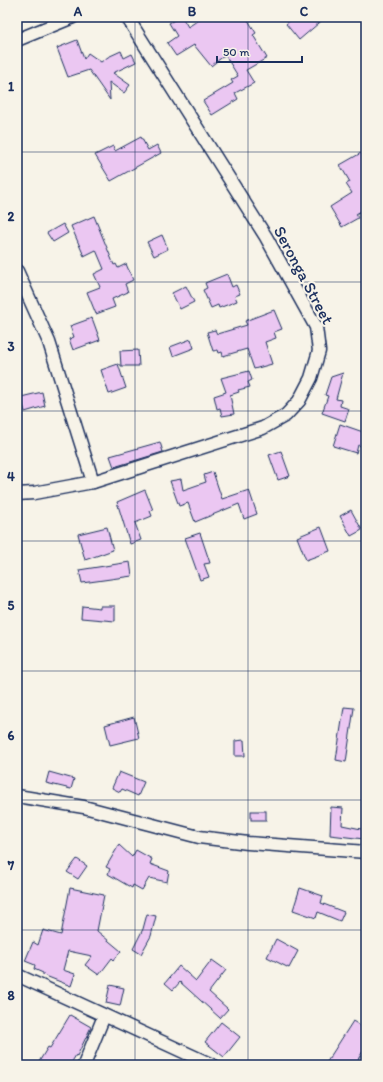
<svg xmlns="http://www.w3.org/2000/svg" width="383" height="1082" viewBox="0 0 383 1082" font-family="Itim,sans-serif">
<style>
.building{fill:#ebc7f2;stroke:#1b2f5e}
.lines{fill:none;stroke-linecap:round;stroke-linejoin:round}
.minor-casing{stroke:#1b2f5e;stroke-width:15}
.minor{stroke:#f7f3e8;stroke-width:12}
.grid{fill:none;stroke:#1b2f5e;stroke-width:1;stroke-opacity:0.55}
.labels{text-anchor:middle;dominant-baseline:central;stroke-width:4;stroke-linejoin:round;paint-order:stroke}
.street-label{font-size:17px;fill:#1b2f5e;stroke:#f7f3e8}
.neatline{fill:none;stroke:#1b2f5e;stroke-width:1.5}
.grid-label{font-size:13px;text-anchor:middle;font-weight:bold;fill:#1b2f5e}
</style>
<rect width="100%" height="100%" fill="#f7f3e8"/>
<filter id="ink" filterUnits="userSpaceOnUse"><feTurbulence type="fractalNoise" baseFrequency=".025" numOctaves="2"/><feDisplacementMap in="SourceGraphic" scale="8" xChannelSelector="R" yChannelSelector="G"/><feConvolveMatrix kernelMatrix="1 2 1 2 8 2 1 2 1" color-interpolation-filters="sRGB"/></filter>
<g filter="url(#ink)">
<g class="building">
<polygon points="180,17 182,17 188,27 203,17 246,17 256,33 253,35 267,58 246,70 254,83 235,93 238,99 212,115 203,101 233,83 231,80 238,76 225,55 211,66 194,45 176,56 167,43 177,36 169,23"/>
<polygon points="294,17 326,17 299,40 286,24"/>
<polygon points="77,40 84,59 88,53 101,62 108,57 121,51 124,58 132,54 136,62 113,73 130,85 124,93 109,82 110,100 89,70 68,77 57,48"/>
<polygon points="141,137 148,150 157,145 161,153 111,181 95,155 113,146 115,151"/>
<polygon points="361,153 366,162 366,208 356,214 358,218 342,227 330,207 352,193 346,184 350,182 340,165"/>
<polygon points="94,216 114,265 116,264 118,268 126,264 133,280 125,284 128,292 112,299 115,307 96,314 87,292 100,287 94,274 104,269 96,250 84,256 71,226"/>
<polygon points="63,224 68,233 53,242 47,233"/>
<polygon points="162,235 168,249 154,256 147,242"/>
<polygon points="227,274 232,287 236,285 240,294 235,296 237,301 219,308 218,305 211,308 203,290 207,288 205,283"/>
<polygon points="186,286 194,302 180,309 172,293"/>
<polygon points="274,310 282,329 274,332 276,338 265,342 272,364 254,369 247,349 223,356 222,352 219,353 218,350 213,351 207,332 215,330 217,334 247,325 245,321"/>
<polygon points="92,318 100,340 73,350 69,339 74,337 70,326"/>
<polygon points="191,339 194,348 173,356 170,347"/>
<polygon points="138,350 139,366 121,366 120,351"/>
<polygon points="118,364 126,388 109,394 101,370"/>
<polygon points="249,371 252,380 248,382 250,387 238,390 239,392 230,395 234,414 222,416 220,408 217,409 214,396 226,392 221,378"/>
<polygon points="343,373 336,399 341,400 340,406 349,409 345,421 322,413 328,396 325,395 331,377"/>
<polygon points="42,392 45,406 25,412 21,397"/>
<polygon points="340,424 366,433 366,448 358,445 356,453 333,446"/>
<polygon points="160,442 163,452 114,467 110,456"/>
<polygon points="281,451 290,476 278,480 269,455"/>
<polygon points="213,472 222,499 249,490 257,514 244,519 239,504 195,522 188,503 179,506 170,481 181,479 183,490 206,482 204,475"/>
<polygon points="145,490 153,510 150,511 152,516 135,523 141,540 130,544 117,502"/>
<polygon points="351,510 362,530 351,536 340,516"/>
<polygon points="107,527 113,550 85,560 78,534"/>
<polygon points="321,527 330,551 306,560 297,537"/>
<polygon points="200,533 210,563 204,564 209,577 200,580 185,538"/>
<polygon points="130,562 132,576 82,583 79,570"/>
<polygon points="82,606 100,608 100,606 115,606 115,621 81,618"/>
<polygon points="344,707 354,708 346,762 336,760"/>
<polygon points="134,717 139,738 110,745 105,725"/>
<polygon points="244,740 245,756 235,756 235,741"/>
<polygon points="49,772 74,779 71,789 46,783"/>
<polygon points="119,772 144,782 138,796 122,789 120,792 112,788"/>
<polygon points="331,807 343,808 342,825 366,830 364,839 330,835"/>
<rect x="251" y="811" width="15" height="9"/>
<polygon points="119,845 132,857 136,850 152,859 150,864 169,871 167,882 149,878 142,890 133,885 132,888 108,874 110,869 106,867"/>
<polygon points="77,859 87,866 78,879 67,872"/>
<polygon points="70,888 104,895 97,931 121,951 114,960 112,958 99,975 85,965 92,956 68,951 63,970 75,974 71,986 43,975 43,973 34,969 35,965 25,961 33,942 38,945 43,930 61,935"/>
<polygon points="300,888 323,896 321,903 344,912 340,921 318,912 316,918 293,910"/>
<polygon points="147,914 156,916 151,936 141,954 133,949 143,929"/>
<polygon points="276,939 298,951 289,968 267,957"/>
<polygon points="212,960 226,970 209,992 228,1009 220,1018 180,982 173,990 165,983 179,966 196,981"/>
<polygon points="110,985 124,988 120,1006 106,1003"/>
<polygon points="70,1015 91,1027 77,1056 76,1055 70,1065 37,1065 48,1047 50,1048"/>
<polygon points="353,1021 366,1030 366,1046 360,1056 355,1065 325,1065"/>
<polygon points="221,1022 240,1037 224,1057 205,1042"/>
</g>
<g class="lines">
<defs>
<g id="minor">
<polyline points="17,40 73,17"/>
<polyline points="17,271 49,342 93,482"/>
<polyline points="17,494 34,493 93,482 263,428 286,415 299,401 311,378 319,351 316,327 266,237 127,17"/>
<polyline points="17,796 84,807 199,837 248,843 366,852"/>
<polyline points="17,975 212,1065"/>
<polyline points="84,1065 104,1016"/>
</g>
</defs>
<use href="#minor" class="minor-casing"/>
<use href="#minor" class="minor"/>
</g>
</g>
<path class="grid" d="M135,17v1048M248,17v1048M17,152h349M17,282h349M17,411h349M17,541h349M17,671h349M17,800h349M17,930h349"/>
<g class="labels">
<g class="street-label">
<text transform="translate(304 275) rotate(62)">Seronga Street</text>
</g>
</g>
<rect width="383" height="1082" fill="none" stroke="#f7f3e8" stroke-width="44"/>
<path d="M217 56v6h85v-6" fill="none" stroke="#1b2f5e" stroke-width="2"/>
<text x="223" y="56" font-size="12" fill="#1b2f5e" stroke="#f7f3e8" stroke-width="3" paint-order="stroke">50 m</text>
<rect x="22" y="22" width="339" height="1038" class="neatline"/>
<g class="grid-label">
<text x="78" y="16">A</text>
<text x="192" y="16">B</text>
<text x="304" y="16">C</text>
<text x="11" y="91">1</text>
<text x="11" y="221">2</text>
<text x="11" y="351">3</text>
<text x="11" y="481">4</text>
<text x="11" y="610">5</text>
<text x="11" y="740">6</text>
<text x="11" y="870">7</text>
<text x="11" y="1000">8</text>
</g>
</svg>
